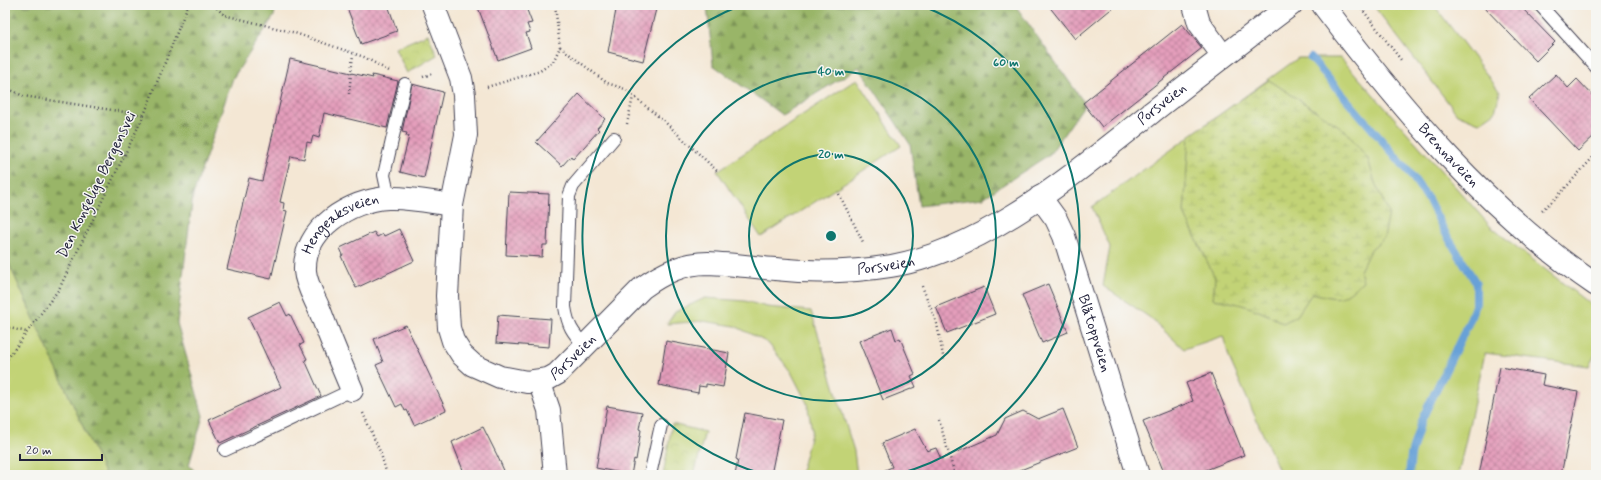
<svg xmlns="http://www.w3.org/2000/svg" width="1601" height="480" viewBox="0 0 1601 480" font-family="Mynerve,sans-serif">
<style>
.green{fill:#c2d376;stroke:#727a58}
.forest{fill:url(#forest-firs);stroke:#5e6c51}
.wetland{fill:url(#wetland-marsh);stroke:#727a58}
.park{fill:url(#park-crowns);stroke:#727a58}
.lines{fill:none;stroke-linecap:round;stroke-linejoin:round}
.stream{stroke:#68a1d7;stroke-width:8}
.building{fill:url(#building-cross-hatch)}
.service-casing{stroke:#424052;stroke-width:14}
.minor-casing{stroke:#424052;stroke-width:24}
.path{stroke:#424052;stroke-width:2.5;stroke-dasharray:1 3;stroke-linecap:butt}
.service{stroke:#fff;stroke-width:12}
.minor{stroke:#fff;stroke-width:22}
.ring{fill:none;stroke:#0f766e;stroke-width:2}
.labels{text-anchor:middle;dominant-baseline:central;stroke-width:3;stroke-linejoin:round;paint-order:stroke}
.street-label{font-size:15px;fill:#22223b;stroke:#f6f6f2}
.centre{fill:#0f766e;stroke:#f6f6f2;stroke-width:2}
.ring-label{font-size:12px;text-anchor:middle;font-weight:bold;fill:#0f766e;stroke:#f6f6f2;stroke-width:3;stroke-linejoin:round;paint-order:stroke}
</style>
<defs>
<pattern id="forest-firs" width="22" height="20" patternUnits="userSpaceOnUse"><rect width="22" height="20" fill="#99b567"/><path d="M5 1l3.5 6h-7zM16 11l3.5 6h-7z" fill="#7c9356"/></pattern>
<pattern id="wetland-marsh" width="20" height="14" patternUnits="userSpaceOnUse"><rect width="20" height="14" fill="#c2d376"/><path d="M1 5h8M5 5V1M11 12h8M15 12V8" fill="none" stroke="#a6b567"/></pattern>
<pattern id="park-crowns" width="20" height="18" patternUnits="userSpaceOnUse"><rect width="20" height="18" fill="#c2d376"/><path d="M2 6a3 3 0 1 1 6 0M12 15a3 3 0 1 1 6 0" fill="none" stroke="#a6b567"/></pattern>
<pattern id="building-cross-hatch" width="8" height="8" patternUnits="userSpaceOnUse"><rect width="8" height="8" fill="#e49ebb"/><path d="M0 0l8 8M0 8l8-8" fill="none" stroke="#b88099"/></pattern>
</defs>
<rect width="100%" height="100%" fill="#f6f6f2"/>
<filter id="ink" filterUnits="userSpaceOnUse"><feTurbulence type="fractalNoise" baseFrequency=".025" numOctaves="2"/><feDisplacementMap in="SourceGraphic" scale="8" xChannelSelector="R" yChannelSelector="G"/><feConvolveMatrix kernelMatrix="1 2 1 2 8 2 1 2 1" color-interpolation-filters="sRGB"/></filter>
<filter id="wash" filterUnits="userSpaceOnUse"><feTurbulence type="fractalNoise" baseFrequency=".012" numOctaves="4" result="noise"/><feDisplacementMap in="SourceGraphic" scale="16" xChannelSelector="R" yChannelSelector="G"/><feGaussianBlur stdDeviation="0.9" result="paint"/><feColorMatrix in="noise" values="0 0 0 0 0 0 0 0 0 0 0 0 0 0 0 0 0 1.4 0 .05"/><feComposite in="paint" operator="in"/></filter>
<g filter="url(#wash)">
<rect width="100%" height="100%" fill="#f4e7d4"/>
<g class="green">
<polygon points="1373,5 1434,5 1500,92 1495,112 1479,123 1457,114"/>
<polygon points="1298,58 1341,58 1491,227 1596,309 1596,353 1589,366 1485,353 1458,475 1281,475 1230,360 1223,336 1184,349 1149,317 1103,286 1110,247 1092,207"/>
<polygon points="857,79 901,146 761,237 717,171"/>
<polygon points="5,255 105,475 5,475"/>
<polygon points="705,298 745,301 767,307 811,311 854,451 857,475 800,475 812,430 807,403 791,372 768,343 735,326 703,321 667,324 675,312"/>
</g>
<g class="forest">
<polygon points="5,5 276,5 274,16 233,78 193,195 177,323 203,416 189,465 198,475 105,475 5,255"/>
<polygon points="707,5 1015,5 1085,104 1050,154 983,198 919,206 910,144 859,67 782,115 713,65"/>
</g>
<path class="wetland" d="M1269,80l76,50 23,29 7,24 14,30 -5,25 -14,12 -10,21 3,10c-23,20 -22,19 -51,12l-15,23 -14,7c-25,-14 -42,-20 -70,-24l2,-21 -31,-65 5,-77z"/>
<g class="park">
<polygon points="428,34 437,55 407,73 395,48"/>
<polygon points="672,424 705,432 694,475 663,475"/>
</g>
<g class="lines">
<polyline class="stream" points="1311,58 1409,172 1428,199 1446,234 1476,283 1476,303 1469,322 1421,421 1411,455 1409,475"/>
</g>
<g id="blocks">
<g class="building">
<polygon points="346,5 388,5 397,31 361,44"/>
<polygon points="477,5 525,5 532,23 527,24 530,32 526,33 531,48 498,60"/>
<polygon points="617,5 657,5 643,61 608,52"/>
<polygon points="1048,5 1116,5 1075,39"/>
<polygon points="1482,5 1519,5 1555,42 1536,61"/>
<polygon points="1182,24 1202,48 1102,127 1083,103"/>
<polygon points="290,59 373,78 372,75 398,81 387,128 324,113 319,138 313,136 311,143 307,142 304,159 291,156 280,202 284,203 283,210 287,211 271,279 227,269 249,178 262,181"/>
<polygon points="1556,74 1568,88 1577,79 1596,99 1596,134 1578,151 1529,99"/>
<polygon points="412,84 443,92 424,178 400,172 409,136 406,136 407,133 402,132"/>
<polygon points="579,94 605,119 597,128 599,130 584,147 573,159 571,156 562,166 536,142"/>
<polygon points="509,192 549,194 547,245 543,245 542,257 506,255"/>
<polygon points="399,229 414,261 356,288 341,256 343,255 340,248 374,232 377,237 383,234 384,236"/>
<polygon points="1048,284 1068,332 1042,343 1022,295"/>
<polygon points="984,287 995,314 947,333 936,307"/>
<polygon points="280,302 287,316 290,314 304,343 300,345 307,359 305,360 321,396 220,443 209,420 281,387 248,317"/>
<polygon points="498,315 551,319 549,347 496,343"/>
<polygon points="406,325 446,410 414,425 407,410 405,411 402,404 396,407 376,365 383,362 374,339"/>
<polygon points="892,328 896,340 900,338 915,374 911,376 916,387 883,400 859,341"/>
<polygon points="666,341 729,353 723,387 706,384 706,387 699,386 698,393 659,385"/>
<polygon points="1500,367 1544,375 1542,385 1578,392 1561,475 1479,475"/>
<polygon points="1211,373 1244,455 1193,475 1165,475 1143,421 1193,401 1186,383"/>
<polygon points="607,406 642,412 639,429 641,430 636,460 634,459 631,475 596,468"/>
<polygon points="1063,409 1078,447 1008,475 874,475 892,467 882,443 915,429 927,451 936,448 941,459 997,435 1005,419 1023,411 1038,419"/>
<polygon points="745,413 782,420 771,475 735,475 738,460 736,459"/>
<polygon points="483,427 497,455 506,475 465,475 452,442"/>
</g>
</g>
</g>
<g filter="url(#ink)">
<use href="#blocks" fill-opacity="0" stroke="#424052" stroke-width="1"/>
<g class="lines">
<defs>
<g id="service">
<polyline points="1540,5 1596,67"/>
<polyline points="389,198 384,175 405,84"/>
<path d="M585,346c-13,-14 -17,-20 -20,-39l4,-111 4,-10 41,-48"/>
<polyline points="225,450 352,390"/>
<polyline points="650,475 661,425"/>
</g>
<g id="minor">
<path id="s1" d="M433,5l28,73 3,17 2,40 -14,70 -5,91 2,32 4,13 9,14 11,10 27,12 27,5 21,-3 9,-5 85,-86c21,-15 41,-25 66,-25 23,1 45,4 67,6 38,4 78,3 116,-3 95,-16 186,-95 260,-153 46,-36 93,-73 140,-108"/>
<polyline points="1194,5 1199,23 1223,56"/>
<path id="s2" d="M1323,5c79,104 164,206 273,280"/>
<path id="s3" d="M1040,197l16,22 8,17 74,239"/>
<polyline points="539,381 549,410 555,475"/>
<path id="s4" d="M352,390c-11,-26 -22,-52 -32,-79 -5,-12 -14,-27 -15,-40 -2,-42 45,-71 83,-73 21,-1 43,4 64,7"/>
</g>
</defs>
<use href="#service" class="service-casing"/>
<use href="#minor" class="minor-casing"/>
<g class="path">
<polyline points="214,5 224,15 292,32 364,57 389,71"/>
<polyline points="1359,5 1401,60"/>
<polyline points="560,47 607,83 625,89 665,122 717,171"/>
<polyline points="423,77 433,73"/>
<polyline points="5,87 23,96 144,115"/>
<polyline points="487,87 540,71 553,62 560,47 555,5"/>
<polyline points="349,94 353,54"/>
<polyline points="627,124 633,97"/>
<polyline points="839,194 864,244"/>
<polyline points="1542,210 1557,197 1596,154"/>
<polyline points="922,286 937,324 944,361"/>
<polyline points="5,327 27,332"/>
<polyline points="5,362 59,289 144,115 188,5"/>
<polyline points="363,413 381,454 387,475"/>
<polyline points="939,420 955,475"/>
</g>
<use href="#service" class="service"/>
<use href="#minor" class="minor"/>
</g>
</g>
<g class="ring">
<circle cx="831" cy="236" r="82"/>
<circle cx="831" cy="236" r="165"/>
<path d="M767 475A247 247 0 0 1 742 5M920 5A247 247 0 0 1 895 475"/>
</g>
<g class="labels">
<g class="street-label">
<text stroke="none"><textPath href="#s1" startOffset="1159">Porsveien</textPath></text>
<text stroke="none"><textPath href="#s2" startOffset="196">Brennaveien</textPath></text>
<text transform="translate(97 185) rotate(-64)">Den Kongelige Bergensvei</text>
<text stroke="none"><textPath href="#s4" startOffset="193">Hengeaksveien</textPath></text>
<text stroke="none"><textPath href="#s1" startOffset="835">Porsveien</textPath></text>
<text stroke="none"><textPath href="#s3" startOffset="148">Blåtoppveien</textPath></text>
<text stroke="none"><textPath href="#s1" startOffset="487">Porsveien</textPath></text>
</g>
</g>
<circle cx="831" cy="236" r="6" class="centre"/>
<g class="ring-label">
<text x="1006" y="66">60 m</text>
<text x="831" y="75">40 m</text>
<text x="831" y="158">20 m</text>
</g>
<rect width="1601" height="480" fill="none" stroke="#f6f6f2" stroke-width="20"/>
<path d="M20 454v6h82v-6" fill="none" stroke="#22223b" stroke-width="2"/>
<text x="26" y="454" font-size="12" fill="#22223b" stroke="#f6f6f2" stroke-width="3" paint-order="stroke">20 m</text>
</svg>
